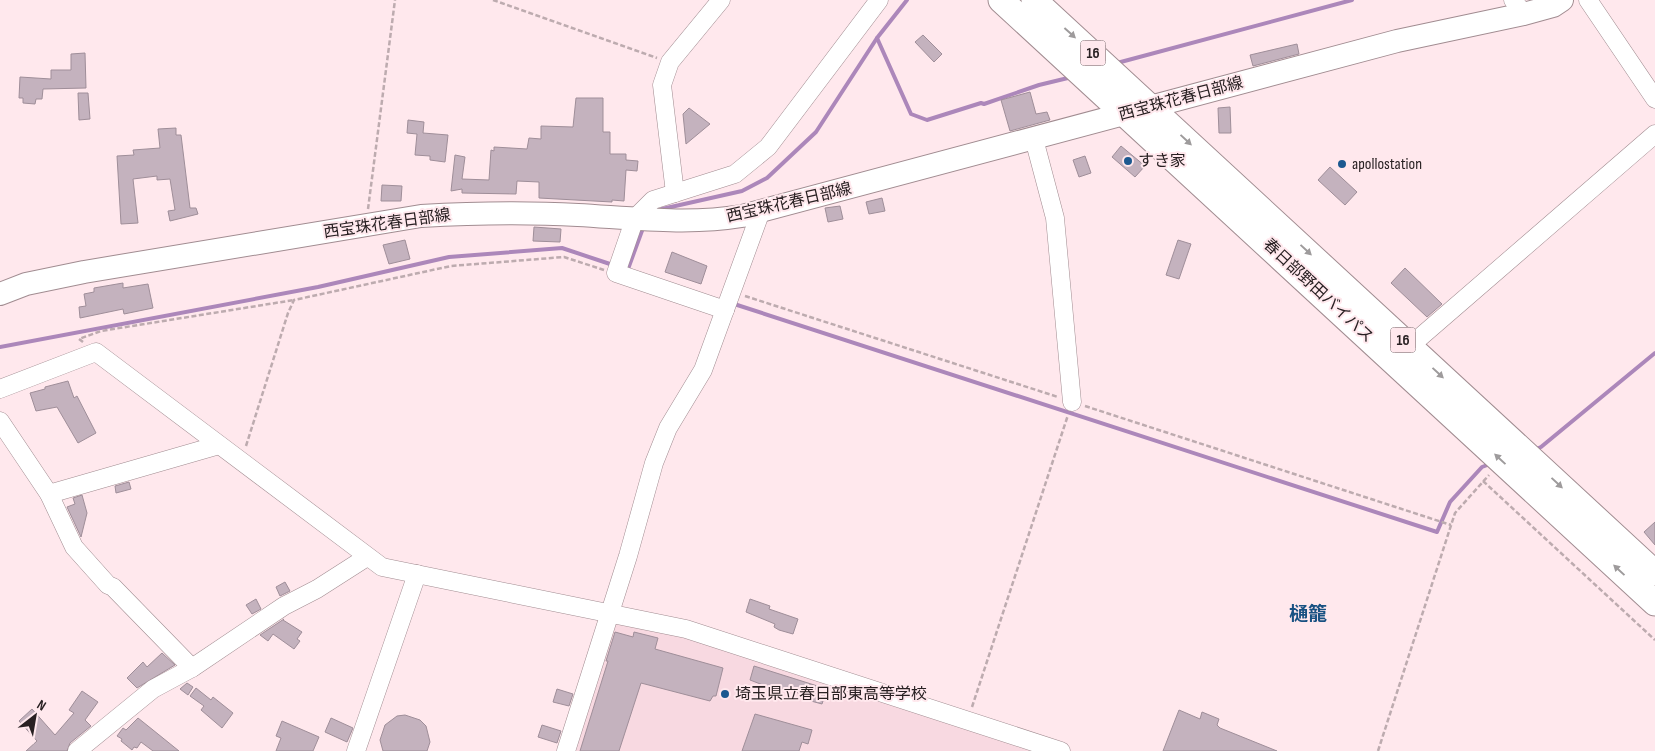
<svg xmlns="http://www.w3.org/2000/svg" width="1655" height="751" viewBox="0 0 1655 751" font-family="'Sofia Sans Condensed','Noto Sans JP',sans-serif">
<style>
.built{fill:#f8d9e1}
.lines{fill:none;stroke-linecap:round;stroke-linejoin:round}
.stream{stroke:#ac87ba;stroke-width:4}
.building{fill:#c4b2be;stroke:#9f8e99}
.minor-casing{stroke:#a18c91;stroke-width:19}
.major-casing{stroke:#a18c91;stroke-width:24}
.highway-casing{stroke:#a18c91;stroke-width:27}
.path{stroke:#bdabaf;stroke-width:2.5;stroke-dasharray:5 2.5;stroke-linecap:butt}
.minor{stroke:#fff;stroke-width:18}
.major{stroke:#fff;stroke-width:22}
.highway{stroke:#fff;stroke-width:25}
.oneway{fill:#9e9b9c}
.poi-dot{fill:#1c5990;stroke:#ffe8ed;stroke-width:2}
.labels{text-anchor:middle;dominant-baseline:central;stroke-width:4;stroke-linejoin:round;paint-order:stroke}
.shield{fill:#ffe8ed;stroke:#685c5f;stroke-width:1}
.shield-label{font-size:15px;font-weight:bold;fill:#282022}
.street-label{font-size:16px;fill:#282022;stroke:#ffe8ed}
.poi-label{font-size:16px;fill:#282022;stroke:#ffe8ed;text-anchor:start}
.quarter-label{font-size:19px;font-weight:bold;fill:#195182;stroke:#ffe8ed}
</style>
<rect width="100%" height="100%" fill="#ffe8ed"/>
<polygon class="built" points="614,623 685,637 1032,751 573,751"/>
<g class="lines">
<g class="stream">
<polyline points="877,38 911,114 927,120 981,103 984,104 1039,85 1072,77"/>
<polyline points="1117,63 1352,0"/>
<polyline points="662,209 742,191 767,178 816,132 877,38 907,0"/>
<polyline points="628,269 643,228"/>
<polyline points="731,303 1437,532 1450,502 1482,467 1490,464"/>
<polyline points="0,347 318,287 449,257 562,248 613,265"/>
<polyline points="1534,450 1541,447 1655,353"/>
</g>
</g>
<g class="building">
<polygon points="923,35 942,54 934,62 915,42"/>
<polygon points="1297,44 1299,54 1253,66 1250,55"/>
<polygon points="85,53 86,88 43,89 42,99 36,99 35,104 23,103 23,98 19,98 20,77 51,79 51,70 71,70 71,54"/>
<polygon points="1030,92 1036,114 1047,112 1050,120 1010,131 1001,100"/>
<polygon points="78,93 88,93 90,119 79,120"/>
<polygon points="576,98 603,98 603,132 610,132 610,154 626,154 626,160 638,161 637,171 626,170 624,201 612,200 612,202 539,198 539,182 517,181 516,194 462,193 462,189 451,191 455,155 465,157 462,179 489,180 491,150 494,151 494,147 527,149 529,138 541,139 541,126 573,127"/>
<polygon points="1230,107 1231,133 1219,133 1218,108"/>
<polygon points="689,108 710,124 686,144 683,114"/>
<polygon points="408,120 424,122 423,133 448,135 445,162 430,160 430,156 415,155 417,134 407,133"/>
<polygon points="176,128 176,135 181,135 190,208 196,208 198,214 170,221 168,211 175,210 170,179 157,180 157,176 133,179 138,223 121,224 117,156 134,155 133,150 160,148 158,129"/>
<polygon points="1121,146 1145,166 1135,177 1112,157"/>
<polygon points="1085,156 1091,173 1079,177 1073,160"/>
<polygon points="1330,167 1357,192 1345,205 1318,180"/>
<polygon points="382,185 402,186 401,201 381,201"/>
<polygon points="882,198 885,211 869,214 866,202"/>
<polygon points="840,206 843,219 828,222 825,208"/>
<polygon points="534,227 561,229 560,242 533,241"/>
<polygon points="405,240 410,259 389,264 383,245"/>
<polygon points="1178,240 1191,244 1179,279 1166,275"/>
<polygon points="672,252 707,266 701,284 665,272"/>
<polygon points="1405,268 1442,304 1427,317 1391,283"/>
<polygon points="123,283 123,288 148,284 153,308 124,314 123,309 80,318 79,307 86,306 84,294 94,292 94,288"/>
<polygon points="68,381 74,398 77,396 96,433 78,443 57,407 36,411 30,393 45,389 45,387"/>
<polygon points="129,482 131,489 116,493 115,486"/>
<polygon points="82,495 87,513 81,537 67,507 75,504 73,498"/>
<polygon points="1655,522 1655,545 1644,532"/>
<polygon points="285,582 290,591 280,596 276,587"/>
<polygon points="256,599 261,609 252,614 246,605"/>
<polygon points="750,599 770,606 769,609 798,619 793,634 779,630 774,627 775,624 746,612"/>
<polygon points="284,619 283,620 302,632 297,639 300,641 294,649 273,634 268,641 260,635"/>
<polygon points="615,632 633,637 634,632 658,638 655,649 723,668 716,696 713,696 710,701 641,683 619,751 580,751 608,661 606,661"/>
<polygon points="162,653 175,665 137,688 127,678 143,662 147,667"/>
<polygon points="754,666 827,689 822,704 800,698 802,694 777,687 776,690 750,680"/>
<polygon points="187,683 193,687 188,695 180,689"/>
<polygon points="196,688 211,700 213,697 233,713 222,728 201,710 204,706 190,696"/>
<polygon points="557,689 573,694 569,706 553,702"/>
<polygon points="82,691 98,702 85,720 91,726 70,743 67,751 26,751 37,741 19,721 32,709 55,735 74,713 69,710"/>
<polygon points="1179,710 1200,719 1202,712 1219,719 1217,725 1220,728 1277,751 1163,751"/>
<polygon points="755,714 812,730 808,744 802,742 799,751 742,751"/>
<polygon points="405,715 420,720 426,726 430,742 427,751 383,751 380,740 385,725 397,716"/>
<polygon points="138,718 153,730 179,751 153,751 141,742 137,748 134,747 132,750 121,741 122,739 117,736 123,728 126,730"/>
<polygon points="331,718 353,728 347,742 325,732"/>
<polygon points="282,721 319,737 313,751 276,751 281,738 276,736"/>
<polygon points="542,725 561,731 557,743 538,737"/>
</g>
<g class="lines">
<defs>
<g id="minor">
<polyline points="1513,0 1524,14"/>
<polyline points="1588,0 1655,99"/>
<polyline points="1034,139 1055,218 1072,402"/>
<polyline points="675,193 662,85 670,62 721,0"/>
<polyline points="725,310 616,273 635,218 653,200 735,174 768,147 879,0"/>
<polyline points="1410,346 1655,134"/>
<polyline points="0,389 96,352 382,567 686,629 1061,751"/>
<polyline points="0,421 49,494 74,547 108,585 113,587 192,668"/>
<polyline points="49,494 219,445"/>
<polyline points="77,751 153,689 192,668 284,606 317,589 367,557"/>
<polyline points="356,751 417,574"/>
<polyline points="566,751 628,556 654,463 668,428 703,370 761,211"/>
</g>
<path id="major" d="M0,294l26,-10 58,-12 337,-56c52,-3 104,-4 157,-1 54,3 110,10 164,1l655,-175 127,-27 29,-8 9,-6"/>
<g id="highway">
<polyline points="1001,0 1655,603"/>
<polyline points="1034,0 1655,573"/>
</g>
</defs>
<use href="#minor" class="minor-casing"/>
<use href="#major" class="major-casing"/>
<use href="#highway" class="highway-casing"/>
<g class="path">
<polyline points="493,0 657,58"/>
<polyline points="368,209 395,0"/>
<polyline points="745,296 1058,397"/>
<polyline points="83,342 79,339 101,331 294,300"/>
<polyline points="1085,406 1451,525"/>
<polyline points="246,446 288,313 294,300 451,266 564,257 604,270"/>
<polyline points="1483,481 1655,640"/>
<polyline points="972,707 1068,415"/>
<polyline points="1378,751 1455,513 1489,475"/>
</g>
<use href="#minor" class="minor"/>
<use href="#major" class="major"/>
<use href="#highway" class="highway"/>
</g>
<defs><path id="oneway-solid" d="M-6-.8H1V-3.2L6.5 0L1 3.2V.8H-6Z" transform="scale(1.25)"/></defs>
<g class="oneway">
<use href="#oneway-solid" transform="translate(1070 33) rotate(42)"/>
<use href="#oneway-solid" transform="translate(1186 140) rotate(43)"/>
<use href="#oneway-solid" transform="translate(1306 250) rotate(43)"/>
<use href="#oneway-solid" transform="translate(1438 373) rotate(43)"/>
<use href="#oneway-solid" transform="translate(1500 459) rotate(-137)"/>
<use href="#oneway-solid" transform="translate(1557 483) rotate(43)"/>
<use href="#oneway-solid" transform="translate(1619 570) rotate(-137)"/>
</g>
<g class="poi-dot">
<circle cx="1128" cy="161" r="5"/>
<circle cx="1342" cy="164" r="5"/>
<circle cx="725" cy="694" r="5"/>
</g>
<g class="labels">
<g class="shield">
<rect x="1080.5" y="40.5" width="25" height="25" rx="4"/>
<rect x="1390.5" y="327.5" width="25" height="25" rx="4"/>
</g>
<g class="shield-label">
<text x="1093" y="53">16</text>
<text x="1403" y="340">16</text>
</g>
<g class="street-label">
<text transform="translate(1181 99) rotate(-15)">西宝珠花春日部線</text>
<text transform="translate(789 203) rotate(-13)">西宝珠花春日部線</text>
<text transform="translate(387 224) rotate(-8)">西宝珠花春日部線</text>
<text transform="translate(1318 291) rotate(43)">春日部野田バイパス</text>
</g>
<g class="poi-label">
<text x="1138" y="161">すき家</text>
<text x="1352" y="164">apollostation</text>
<text x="735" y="694">埼玉県立春日部東高等学校</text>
</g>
<g class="quarter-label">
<text x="1308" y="614">樋籠</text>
</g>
</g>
<g transform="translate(35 716) rotate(31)" stroke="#ffe8ed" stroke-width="4" paint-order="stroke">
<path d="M0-4L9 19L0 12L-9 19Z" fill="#282022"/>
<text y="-8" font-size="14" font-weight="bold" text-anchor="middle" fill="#282022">N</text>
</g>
</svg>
